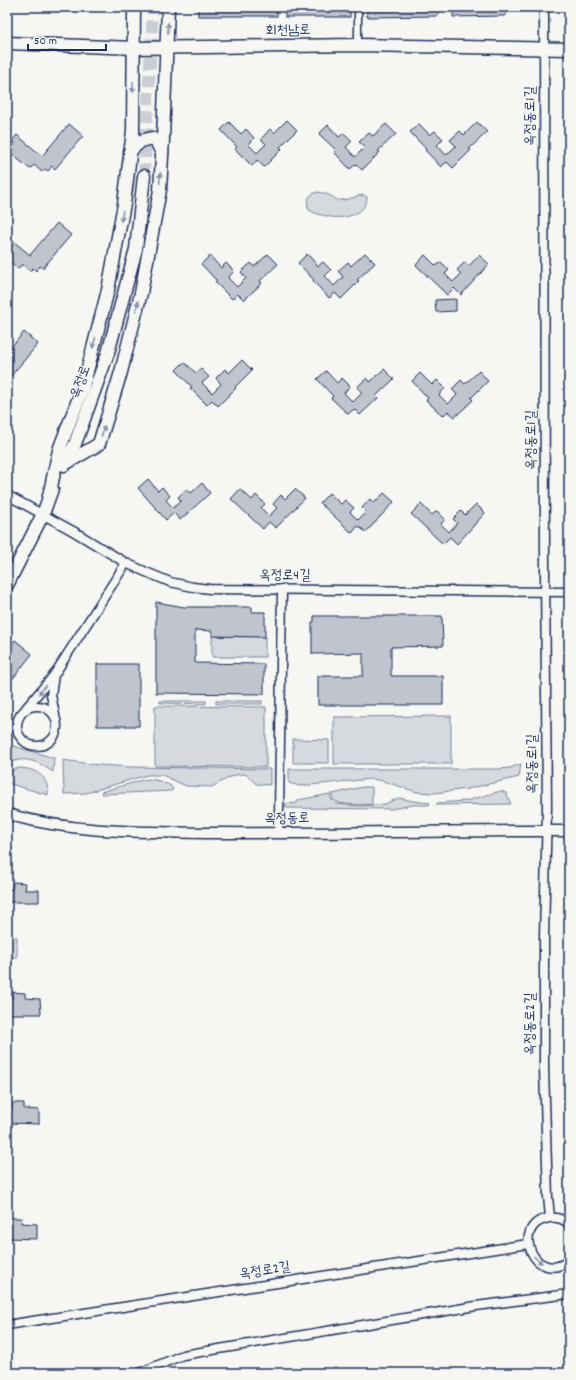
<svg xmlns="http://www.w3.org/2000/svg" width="576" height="1380" viewBox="0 0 576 1380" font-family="Dekko,'Poor Story',sans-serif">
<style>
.green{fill:#d6d9dd;stroke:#78849e}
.building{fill:#c0c4cd;stroke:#1b2f5e}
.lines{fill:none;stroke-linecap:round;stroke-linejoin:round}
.secondary-tunnel{stroke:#caced4;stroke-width:12;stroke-dasharray:12 6;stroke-linecap:butt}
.pedestrian-casing{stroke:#1b2f5e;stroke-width:9}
.minor-casing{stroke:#1b2f5e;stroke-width:11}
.tertiary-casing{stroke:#1b2f5e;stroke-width:13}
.secondary-casing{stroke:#1b2f5e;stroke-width:15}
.pedestrian{stroke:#f6f6f2;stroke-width:6}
.minor{stroke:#f6f6f2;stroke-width:8}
.tertiary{stroke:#f6f6f2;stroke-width:10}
.secondary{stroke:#f6f6f2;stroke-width:12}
.oneway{fill:#8892a8}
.labels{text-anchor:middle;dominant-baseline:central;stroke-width:3;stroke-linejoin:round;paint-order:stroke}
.street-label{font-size:14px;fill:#1b2f5e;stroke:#f6f6f2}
</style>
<rect width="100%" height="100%" fill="#f6f6f2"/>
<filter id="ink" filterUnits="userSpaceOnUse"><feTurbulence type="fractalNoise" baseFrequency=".025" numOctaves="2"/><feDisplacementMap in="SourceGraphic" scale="8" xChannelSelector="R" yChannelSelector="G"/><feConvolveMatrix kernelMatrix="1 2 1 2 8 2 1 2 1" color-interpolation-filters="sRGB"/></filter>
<g filter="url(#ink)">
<g class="green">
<path d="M318,192c4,1 9,2 13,4 4,2 5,5 11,4 8,0 14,-5 22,-5l3,2c0,5 -2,8 -5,12 -13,13 -39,9 -53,1 -4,-10 0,-16 9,-18z"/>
<polygon points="212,636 265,637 265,657 212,657"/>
<polygon points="160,701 206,701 206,704 160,703"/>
<rect x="216" y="701" width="46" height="3"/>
<polygon points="155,706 266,707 266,767 155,766"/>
<polygon points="451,716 451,764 334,764 334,717"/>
<polygon points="293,739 329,740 329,763 293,763"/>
<path d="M7,744l47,14 -1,14c-17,-11 -25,-16 -46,-9z"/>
<polygon points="63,760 98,765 131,767 270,769 270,785 256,784 247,775 244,774 236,775 230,777 212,787 186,786 162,775 147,775 86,793 64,794"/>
<polygon points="521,764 519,777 467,789 435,793 417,792 383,781 371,779 300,786 289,783 289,769 499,769 510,768"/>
<path d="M20,768c17,1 29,9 28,27l-41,-12v-10l8,-4z"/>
<polygon points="149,779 160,781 171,786 173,790 171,791 102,794 101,792 142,780"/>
<path d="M363,787h9v17c-10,1 -31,2 -39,-4l-1,-6z"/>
<polygon points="501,791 506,793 511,804 437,805 437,803 466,801"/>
<polygon points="330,794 331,799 336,804 363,806 385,804 399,798 413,801 430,803 429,805 413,805 391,809 286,808 285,804 297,803 298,800"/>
<rect x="7" y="937" width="10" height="20"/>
</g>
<g class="building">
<rect x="198" y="7" width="79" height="9"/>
<rect x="285" y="7" width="65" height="10"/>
<polygon points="367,7 438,7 438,16 367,17"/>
<polygon points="453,7 513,7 504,16 453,17"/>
<polygon points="287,120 297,130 280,147 282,149 264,167 257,160 252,166 235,149 237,147 221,130 229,122 241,134 246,129 254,138 248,144 257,153 266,144 261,139 270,129 274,133"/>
<polygon points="477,122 487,132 469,149 471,150 453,168 447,162 441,167 425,150 426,149 410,132 419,124 430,135 435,131 443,139 437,145 446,155 456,146 450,140 460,131 464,135"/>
<polygon points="69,124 83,136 55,169 52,166 48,171 45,169 42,172 34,165 30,169 8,151 15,143 12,141 17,135 42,156"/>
<polygon points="386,124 396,134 378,151 380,152 362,170 356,164 350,169 334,152 336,150 319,134 328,125 339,137 344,133 352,141 346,147 355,157 365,147 359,142 369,133 373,136"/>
<polygon points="57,223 71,235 43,268 40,266 36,271 33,268 30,271 22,264 18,269 7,259 7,236 30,255"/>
<polygon points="365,253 375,263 357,280 359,281 341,299 335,293 329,298 313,281 314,280 298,263 307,254 318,266 323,262 331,270 325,276 334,286 343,277 338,271 348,262 351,266"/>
<polygon points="268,254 278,264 260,281 262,283 244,300 238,294 232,299 215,282 217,281 201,264 210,256 221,268 226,263 234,271 228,278 237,287 246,278 241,272 251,263 254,267"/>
<polygon points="425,255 436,266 441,262 449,270 445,274 453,282 461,274 457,270 465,262 469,266 479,255 489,264 461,295 454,288 447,295 416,265"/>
<polygon points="456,299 456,311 436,312 435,300"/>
<polygon points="24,332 38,344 10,377 7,374 7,352"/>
<polygon points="242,360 252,370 235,387 236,388 218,406 212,400 207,405 190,388 192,387 176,370 184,362 196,373 201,369 209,377 202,383 212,393 221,384 216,378 225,369 229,373"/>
<polygon points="384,369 394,379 376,396 378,398 360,415 354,409 348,414 331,398 333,396 317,379 326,371 337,383 342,378 350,386 344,393 353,402 362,393 357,387 367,378 370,382"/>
<polygon points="479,371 488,381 471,398 473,400 455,417 448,411 443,416 426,400 428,398 412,381 420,373 432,385 437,380 445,388 439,395 448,404 457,395 452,389 461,380 465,384"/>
<polygon points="148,479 158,491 162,487 170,496 166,500 173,508 181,501 178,497 187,489 191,493 202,483 210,493 180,520 174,513 166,520 138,488"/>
<polygon points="240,489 252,500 256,495 265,504 261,508 269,516 277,508 273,504 281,495 285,499 295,489 305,498 276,528 269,522 263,529 231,499"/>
<polygon points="329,493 341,504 345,500 354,508 350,512 358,520 366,512 362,508 370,499 374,503 384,493 394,502 366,532 358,526 352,533 320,503"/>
<polygon points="421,504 432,515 437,511 445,519 441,524 449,532 457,523 453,519 461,511 465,515 476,504 485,513 457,544 450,537 443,544 411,514"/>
<polygon points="156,602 184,607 252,607 252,612 265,612 265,637 212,636 212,631 195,630 195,663 264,664 264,694 156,693"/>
<polygon points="314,616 442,616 443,646 391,647 391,676 443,676 443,705 318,705 318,676 363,676 363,653 312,654 312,622 314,622"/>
<polygon points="15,640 32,654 7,686 7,651"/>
<rect x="97" y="664" width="42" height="62"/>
<polygon points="13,882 26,883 25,890 39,890 39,902 7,902 7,890 12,889"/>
<polygon points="12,992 25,993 25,998 40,999 41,1014 7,1014 7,999 12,999"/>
<polygon points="12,1103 24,1103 24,1109 39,1110 39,1124 7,1123 7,1110 12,1110"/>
<polygon points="9,1218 22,1218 21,1223 37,1224 37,1239 7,1238 7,1224 9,1224"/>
</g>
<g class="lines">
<polyline class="secondary-tunnel" points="144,176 153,7"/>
<defs>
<polyline id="pedestrian" points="358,7 358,45"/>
<g id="minor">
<polyline points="544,7 545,572 547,807 544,937 544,1068 548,1197 550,1217"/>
<polyline points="7,495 73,531 126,563 146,572 170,582 193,587 210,589 569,592"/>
<polyline points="54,675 126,563"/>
<circle cx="37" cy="726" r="20"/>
<polyline points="26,708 54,675 51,695 55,715"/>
<polyline points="278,833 279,815 282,589"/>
<path d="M569,1224c-5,-5 -13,-7 -20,-6 -41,7 -13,69 20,42"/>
<polyline points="7,1325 528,1244"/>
<polyline points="7,1373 8,1373"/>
<polyline points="139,1373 183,1355 476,1306 569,1294"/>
</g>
<path id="tertiary" d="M7,814c68,20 140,18 210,19 118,1 235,-3 352,-2"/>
<g id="secondary">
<polyline points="7,43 134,48 358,45 569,49"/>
<polyline points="130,151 141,141 152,138 157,143 162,153"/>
<polyline points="65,464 99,444 121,372 141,293 160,190 163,139 168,7"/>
<polyline points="64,465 75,444 108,353 136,249 144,176"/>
<polyline points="49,496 59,450 83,387 108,290 124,204 133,131 134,7"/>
<polyline points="7,585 43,514 52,489"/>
</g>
</defs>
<use href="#pedestrian" class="pedestrian-casing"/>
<use href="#minor" class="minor-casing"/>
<use href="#tertiary" class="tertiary-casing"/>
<use href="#secondary" class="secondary-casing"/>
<use href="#pedestrian" class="pedestrian"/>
<use href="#minor" class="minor"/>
<use href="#tertiary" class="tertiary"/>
<use href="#secondary" class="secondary"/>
</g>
<defs><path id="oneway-solid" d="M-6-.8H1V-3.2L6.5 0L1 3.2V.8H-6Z"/></defs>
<g class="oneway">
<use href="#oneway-solid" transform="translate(168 28) rotate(-89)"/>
<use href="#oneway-solid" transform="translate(133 87) rotate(91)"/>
<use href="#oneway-solid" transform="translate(160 178) rotate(-86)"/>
<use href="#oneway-solid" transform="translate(122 216) rotate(100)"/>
<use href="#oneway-solid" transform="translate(137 306) rotate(-76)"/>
<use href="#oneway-solid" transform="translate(94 343) rotate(105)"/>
<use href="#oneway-solid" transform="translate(103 431) rotate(-73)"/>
<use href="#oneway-solid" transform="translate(42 690) rotate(129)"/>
<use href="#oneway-solid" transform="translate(538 1260) rotate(39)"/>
</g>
</g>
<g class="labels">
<g class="street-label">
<text transform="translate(288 31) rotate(-1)">회천남로</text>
<text transform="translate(531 116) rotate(-90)">옥정동로1길</text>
<text transform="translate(81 382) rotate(-70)">옥정로</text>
<text transform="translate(532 440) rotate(-90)">옥정동로1길</text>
<text x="285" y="576">옥정로4길</text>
<text transform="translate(533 764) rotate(-90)">옥정동로1길</text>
<text transform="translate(287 819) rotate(-1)">옥정동로</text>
<text transform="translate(531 1024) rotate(-90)">옥정동로2길</text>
<text transform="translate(265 1271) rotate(-9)">옥정로2길</text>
</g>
</g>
<rect width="576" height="1380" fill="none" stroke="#f6f6f2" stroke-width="24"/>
<rect x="12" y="12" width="552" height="1356" fill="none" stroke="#1b2f5e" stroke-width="1.5" filter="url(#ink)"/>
<path d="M28 44v6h78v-6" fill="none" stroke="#1b2f5e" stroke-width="2"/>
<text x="34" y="44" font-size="12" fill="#1b2f5e" stroke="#f6f6f2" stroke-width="3" paint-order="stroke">50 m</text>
</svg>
